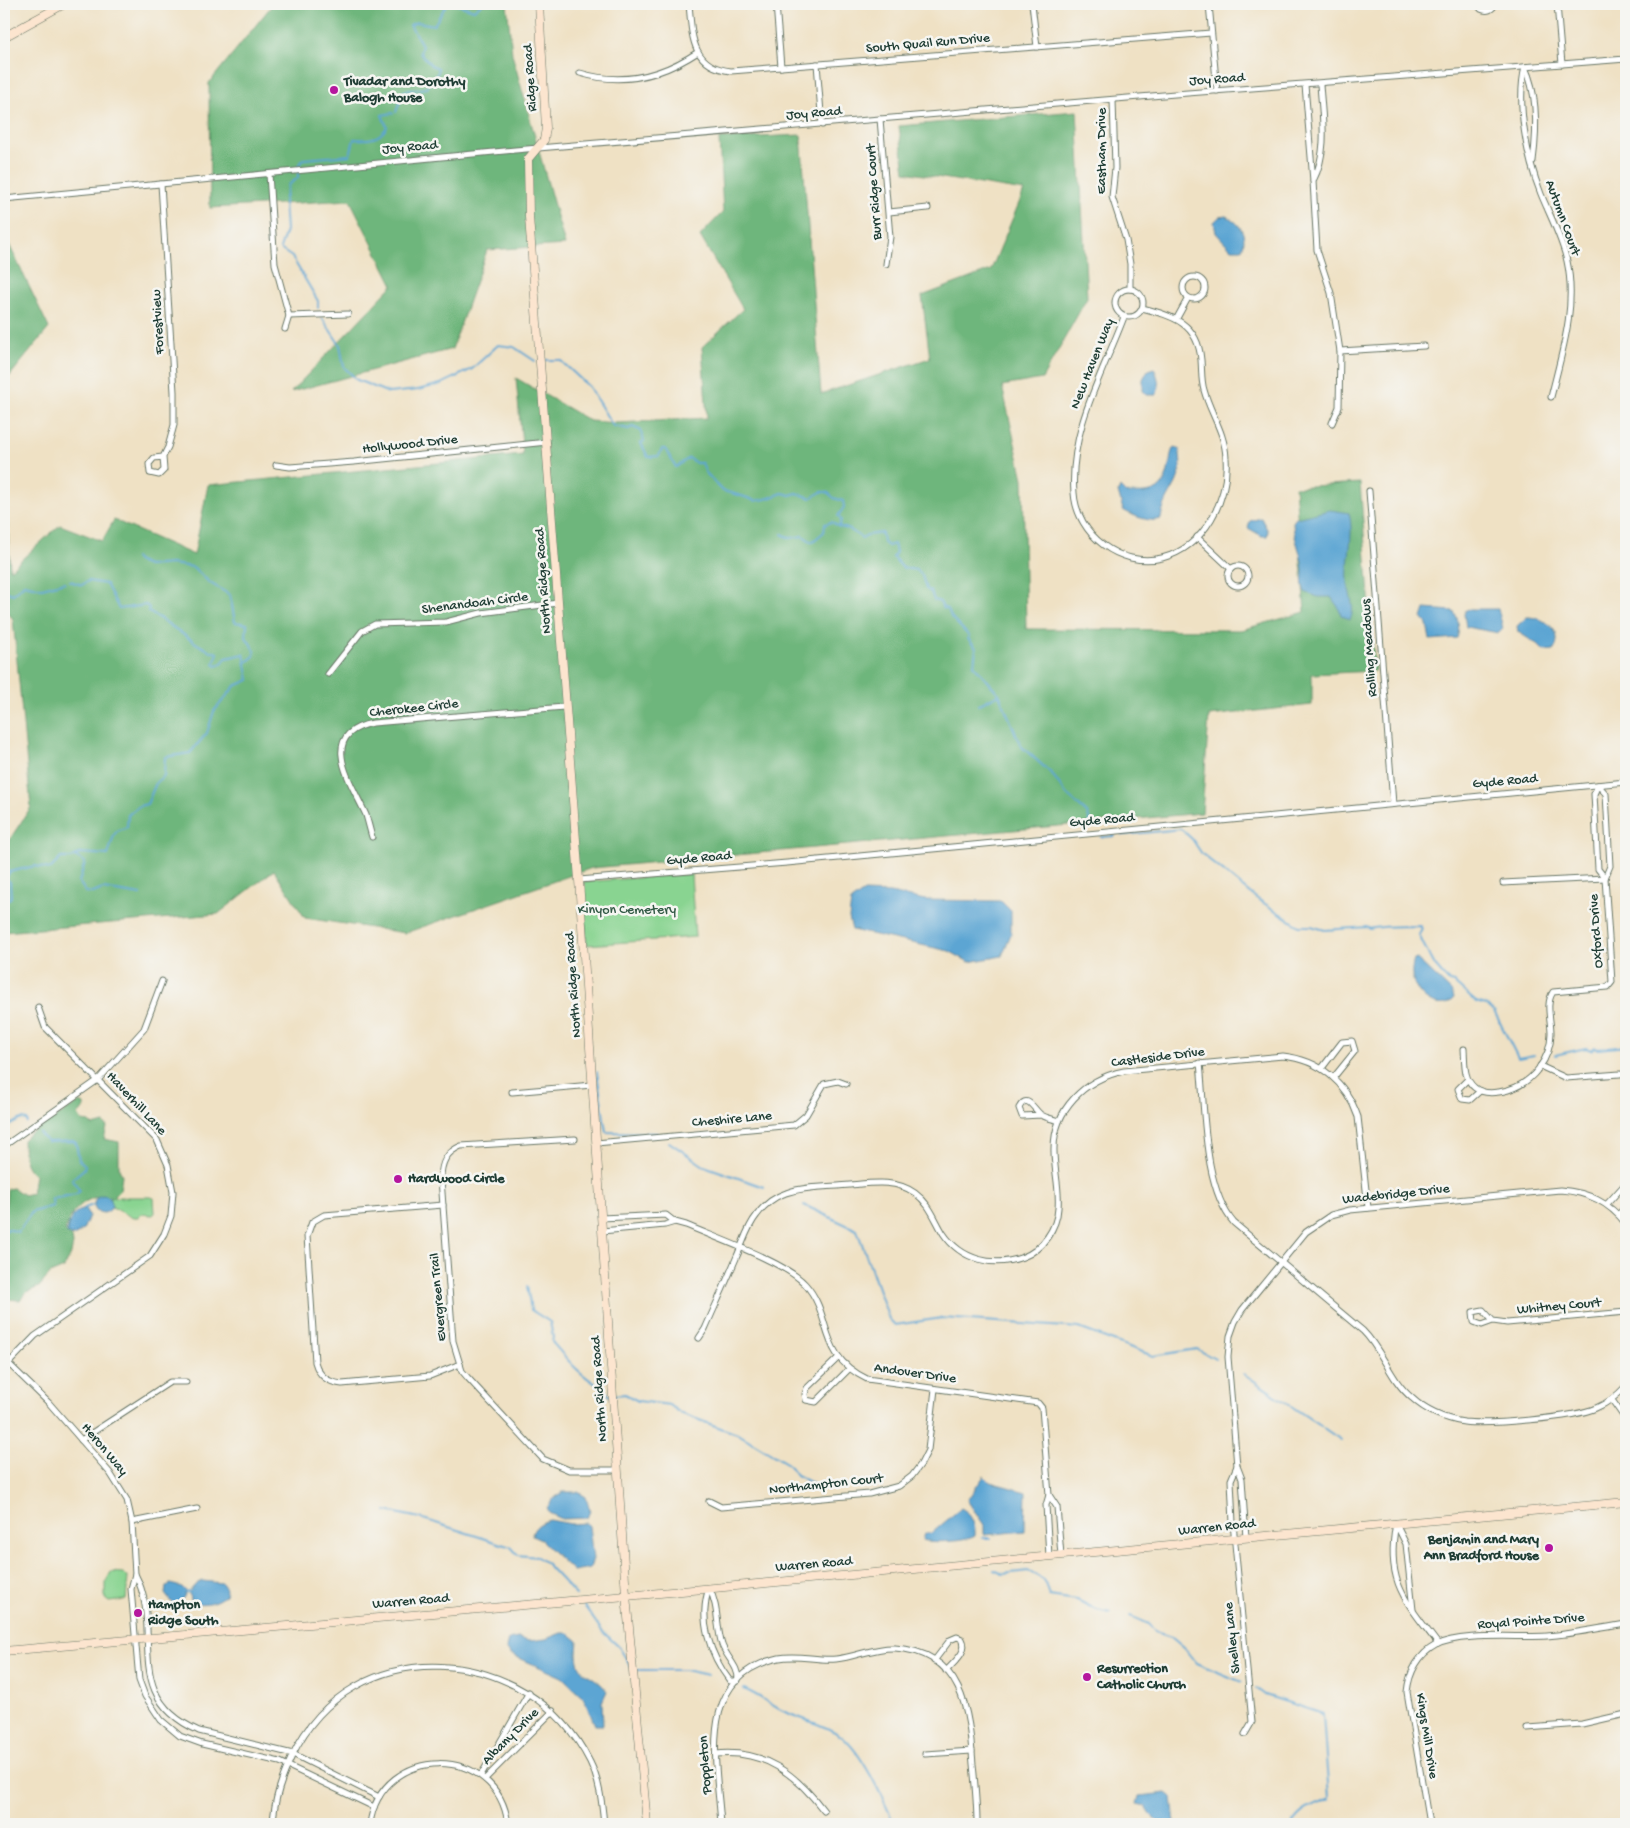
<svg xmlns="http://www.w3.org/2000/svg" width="1630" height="1828" viewBox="0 0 1630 1828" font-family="'Gochi Hand',sans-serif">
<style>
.green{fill:#89d491;stroke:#548862}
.forest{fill:#6eb67b;stroke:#467a58}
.water{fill:#5ca5d3;stroke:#3e7184}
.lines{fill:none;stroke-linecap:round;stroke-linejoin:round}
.stream{stroke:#5ca5d3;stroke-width:2}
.street-casing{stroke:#687666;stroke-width:7}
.secondary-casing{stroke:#687666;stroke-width:9}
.street{stroke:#fff;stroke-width:5}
.secondary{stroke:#fce5cf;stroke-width:8}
.poi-dot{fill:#b5179e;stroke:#f6f6f2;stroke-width:2}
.labels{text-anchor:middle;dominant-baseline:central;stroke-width:5;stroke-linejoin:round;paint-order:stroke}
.street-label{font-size:14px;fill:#1f3d34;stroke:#f6f6f2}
.poi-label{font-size:14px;font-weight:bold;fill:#1f3d34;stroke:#f6f6f2;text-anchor:start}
.park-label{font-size:14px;fill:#345b47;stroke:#f6f6f2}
</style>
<rect width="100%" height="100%" fill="#f6f6f2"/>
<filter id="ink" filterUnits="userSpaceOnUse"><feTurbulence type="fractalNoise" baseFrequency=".02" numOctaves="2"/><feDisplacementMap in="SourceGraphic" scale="10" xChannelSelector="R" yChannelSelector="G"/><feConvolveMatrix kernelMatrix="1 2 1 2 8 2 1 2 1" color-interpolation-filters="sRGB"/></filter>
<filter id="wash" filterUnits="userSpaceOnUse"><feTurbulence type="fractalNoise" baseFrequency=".0096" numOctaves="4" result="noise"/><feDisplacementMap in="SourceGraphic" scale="20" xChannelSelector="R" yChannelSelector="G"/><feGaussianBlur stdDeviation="1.12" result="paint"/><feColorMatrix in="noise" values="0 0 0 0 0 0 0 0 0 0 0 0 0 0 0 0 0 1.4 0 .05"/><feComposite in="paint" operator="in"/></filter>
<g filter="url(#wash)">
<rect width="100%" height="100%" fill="#efe1c4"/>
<g class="green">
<polygon points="691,874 695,937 587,945 582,882"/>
<polygon points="113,1197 151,1197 154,1198 155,1213 153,1215 141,1214 138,1218 133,1218 112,1207 110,1199"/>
<polygon points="111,1572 123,1573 128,1577 126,1600 109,1602 105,1599 105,1583"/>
</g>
<g class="forest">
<polygon points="273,4 507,4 512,54 565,245 487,250 452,349 291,392 393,285 350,200 210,208 209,83"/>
<polygon points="1077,111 1087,298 1042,379 1002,386 1023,479 1026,629 1241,630 1305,612 1295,487 1360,483 1375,671 1312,674 1312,705 1209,716 1202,813 592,868 405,933 305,918 274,870 218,914 4,932 4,848 31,807 13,619 4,608 4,454 10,570 60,525 102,541 114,520 194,555 208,485 523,455 516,378 590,421 618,423 707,418 702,347 743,309 700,236 723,212 719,139 801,135 821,394 930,358 922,296 991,270 1024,191 905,172 899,126"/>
<polygon points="4,234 49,328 4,383"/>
<path d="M80,1102l4,2v4l-6,7 4,6 7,1 4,4 11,-3 3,4 -3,12 15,3v27l3,6 -2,15 -7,7c-23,-5 -43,12 -48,34l7,7 1,6 -2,10 -7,14 -14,6 -11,13 -12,5 -7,8 -16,-1v-94l2,-1 1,-15 6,-1 11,7 8,-2 3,-18c-12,-9 -11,-20 -12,-35l5,-5z"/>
</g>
<g class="water">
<path d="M1226,216c13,6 22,18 16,33h-11l-15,-16 -2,-11 5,-5z"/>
<path d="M1154,368c4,9 7,18 2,27h-9l-4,-4v-12l5,-9z"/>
<path d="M1174,447l5,2c8,35 -15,42 -18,70 -11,4 -28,-3 -38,-9l-5,-18 2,-5 6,6c25,1 38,1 43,-27 2,-7 1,-13 5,-19z"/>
<path d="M1330,510l19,3c6,22 -3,46 -1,70 1,12 8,26 2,37l-9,-5 -3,-8 -7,-10h-13l-13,-5c-4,-9 -2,-14 -2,-23 -1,-16 -10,-31 -10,-47l3,-4z"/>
<polygon points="1261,518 1268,531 1267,536 1262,536 1248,528 1250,521"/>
<path d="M1425,609l28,2c6,7 7,19 4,27l-27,2 -3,-16 -5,-6z"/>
<polygon points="1470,609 1498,609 1503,628 1499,633 1466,627 1464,614 1466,610"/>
<path d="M1527,617c17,0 38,14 27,33l-10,1 -7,-7 -19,-12 -1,-6z"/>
<polygon points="864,892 890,893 925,900 1001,901 1011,911 1011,934 1002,956 969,962 949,951 852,930 849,918 851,901"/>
<path d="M1417,959l35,33 2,6c-14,16 -36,0 -41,-18 -2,-7 -1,-14 1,-20z"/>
<circle cx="103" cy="1204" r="9"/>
<path d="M85,1208l4,8 -6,14 -9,6 -7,-2c-1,-10 8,-24 18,-26z"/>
<polygon points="984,1476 990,1482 1026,1492 1025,1531 984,1535 984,1525 967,1500"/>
<polygon points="563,1492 578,1492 586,1497 590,1511 587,1518 562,1519 549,1513 547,1508 553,1499"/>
<path d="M961,1508c10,5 15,17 14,28 -9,6 -43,7 -53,4l2,-6 8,-1z"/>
<path d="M550,1520l21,4 16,-1 2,3 4,33 -3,9 -17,3 -32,-31 -9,-4c0,-8 10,-15 18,-16z"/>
<path d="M202,1581l20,2 4,6 -1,6c-8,8 -26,12 -35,5l-1,-8 7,-8z"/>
<polygon points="170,1584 182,1587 186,1591 184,1597 177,1604 172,1603 165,1594 166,1587"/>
<path d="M561,1633h7l10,8c-5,39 12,27 29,50l-5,11 1,23h-8l-12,-28 -21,-20 -52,-23 -4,-6 2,-8 10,-2 11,3 17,-2z"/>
<path d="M1167,1793l5,4 3,27c-15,0 -23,-4 -29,-18l-9,-2 2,-8z"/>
</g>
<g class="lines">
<g class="stream">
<polyline points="455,4 474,10 481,4"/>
<polyline points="396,112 404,91 427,88 438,72 438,68 431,65 420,53 422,45 410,25 417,22 434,25 447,4"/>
<path d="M318,308v-7l-26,-44 -12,-8 6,-19 -2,-28 4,-17 10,-7v-12l6,-7 46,-4 4,-16c13,1 25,1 33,-12l-5,-12 11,-2"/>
<polyline points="322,318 340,345 344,367 357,380 389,393 418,390 441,384 472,369 498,345 514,347 535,361"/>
<path d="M546,360h14l29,27 24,39 16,3 3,-2 8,3 4,11 -3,2 7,14 11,-1 3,-7h3l11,18 13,-9 7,5h6l4,10 17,18c11,3 20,5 30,9 7,3 23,-5 30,-7l7,2 7,-2 14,5 10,-6h6l7,6 9,3 1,6 -6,9 3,4 -2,7"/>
<polyline points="839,527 849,529 862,538 867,535 882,533 883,542 888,546 894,544 896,552 893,557 903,568 916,570 922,575 926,589 931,592 934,600 940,602 943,608 948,609 951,617 969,636 968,639 976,648 974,665 999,694 1021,746 1052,774 1067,795 1087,813 1092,827"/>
<polyline points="782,534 790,538 803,536 812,542 824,532 825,524 832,522 839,527"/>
<polyline points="135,558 138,562 148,566 171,564 193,567 210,583 230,595 235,622 247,624 246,637 255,651 254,656 247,662"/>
<polyline points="4,591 13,594 24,584 42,588 65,582"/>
<polyline points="978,705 999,694"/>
<path d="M1123,835l58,-6 11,10 10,15 54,44 43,28h12l14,4 42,-3 3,2c7,-3 40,-3 50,-3l2,3 -3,6 13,27 17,20 5,1 22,19 10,3 8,6 24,47 16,-3"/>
<polyline points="1101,837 1115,836"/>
<polyline points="75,856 85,862 79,882 86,892 93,893 103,889 141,895"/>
<path d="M4,904l7,-7 -1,-15 -4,-3 3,-7 26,-6 15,3 11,-11h10l10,-5 27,2 6,-20 3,-4 10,-4 1,-12 11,-9 8,-2 9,-21 8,-7 1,-19 25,-4 17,-20 7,-22 21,-25 14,-6 -5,-26 -18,4 -4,5 -6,3 -2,-3 4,-10c-21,-4 -49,-32 -70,-41l1,-4 -3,-3 -27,4 -13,-25 -18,-3 -6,4 -12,-4"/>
<polyline points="1555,1055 1586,1048 1591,1050 1594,1047 1598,1049 1626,1046"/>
<polyline points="597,1072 606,1132 657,1133"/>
<polyline points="4,1128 22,1119 27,1120 27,1123"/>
<polyline points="669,1142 704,1166 764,1187"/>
<polyline points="804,1205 857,1230 889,1319 895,1325 942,1318 1079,1328 1153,1356 1197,1349 1215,1359"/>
<polyline points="85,1208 93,1205"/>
<polyline points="4,1232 8,1229 18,1232 32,1212 53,1206 52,1199 76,1194 80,1191 72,1179 84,1169 85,1165 79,1160 76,1143 73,1141 48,1142 39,1133"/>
<polyline points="4,1247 9,1254 8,1264 4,1265"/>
<path d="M527,1286l4,24 19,12 3,15 -1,5c18,21 26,31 50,46 4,2 4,5 8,8"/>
<polyline points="1244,1374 1341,1440"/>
<polyline points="614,1395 625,1394 638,1401 670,1405 680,1413 740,1435 788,1464 796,1475 812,1483"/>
<polyline points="386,1511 420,1518 511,1547 518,1555 537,1557 546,1563 576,1595"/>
<polyline points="982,1538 990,1538"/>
<polyline points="994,1570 1003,1574 1028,1571 1044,1580 1049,1596 1077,1600 1097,1610 1111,1613"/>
<polyline points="186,1593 189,1592"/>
<polyline points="583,1604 602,1631 619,1647 630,1665"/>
<polyline points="1130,1616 1149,1624 1155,1632 1171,1637 1184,1648 1196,1663 1242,1682"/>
<polyline points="635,1670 685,1670 708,1675"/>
<path d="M1256,1688l9,7 58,19 6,85c-15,7 -28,10 -37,25"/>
<path d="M744,1689c14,6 24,14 37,21 19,10 43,13 60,26 21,16 43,64 53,88"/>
</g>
</g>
</g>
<g filter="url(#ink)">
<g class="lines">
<defs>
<g id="street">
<path d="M689,4c3,31 2,63 42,67l480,-38"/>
<polyline points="776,4 781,67"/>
<polyline points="1032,4 1037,47"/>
<polyline points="1209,4 1217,91"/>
<path d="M1477,4l4,5c6,3 12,1 14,-5"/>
<polyline points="1557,4 1562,64"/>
<polyline points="817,64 822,125"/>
<path d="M1525,67c-9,36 2,92 16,127 9,22 21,44 26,67 10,46 -5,91 -16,136"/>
<path d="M1525,67c13,28 12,64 8,94"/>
<path d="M580,73c42,13 82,3 118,-21"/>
<path d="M1305,85l8,96c16,-31 9,-64 7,-97"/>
<polyline points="1113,100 1115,168 1112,197 1126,240 1130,264 1130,289"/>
<polyline points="880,119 890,237 886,264"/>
<polyline points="269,174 275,264 289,316 348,314"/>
<polyline points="1313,181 1317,250 1331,293 1340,351 1339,407 1332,423"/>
<polyline points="161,184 174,392 174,425 168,447 163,457 164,470 159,475 150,473 149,464 154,458 163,457"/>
<polyline points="4,199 515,150 1175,94 1626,59"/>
<polyline points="889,212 928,208"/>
<circle cx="1194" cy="288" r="11"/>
<circle cx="1129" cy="303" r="14"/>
<path d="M1124,317c-21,56 -55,113 -50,176 3,42 46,75 88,65 43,-11 67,-59 64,-100 -1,-26 -16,-45 -22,-68 -3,-10 -2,-19 -3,-30 -3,-37 -28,-44 -59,-52"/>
<polyline points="1177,318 1188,298"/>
<polyline points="285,329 289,316"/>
<polyline points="1340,351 1424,346"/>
<polyline points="276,465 290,467 354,462 547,442"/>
<polyline points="1369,491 1393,804"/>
<polyline points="1197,537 1231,569"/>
<circle cx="1238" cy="576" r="10"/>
<polyline points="328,674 362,631 375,624 446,622 481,613 558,603"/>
<path d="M372,837c-2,-7 -4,-15 -6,-22 -13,-30 -51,-81 7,-92l191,-16"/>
<polyline points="579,880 787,863 1626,782"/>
<polyline points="1503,883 1605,878"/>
<path d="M1464,1049c1,13 -1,30 11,39 9,7 22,5 33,2 25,-7 43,-32 43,-57 0,-14 -6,-29 2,-41l55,-5 4,-5 -7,-104 5,-12 -4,-72 -8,-9 -4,9 4,75 7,9"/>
<path d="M1200,1063c5,47 3,124 34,160l129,108c20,20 27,49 49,67 14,13 33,21 52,24 24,3 110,-4 132,-14 12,-5 21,-12 30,-22"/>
<polyline points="1540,1066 1566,1078 1620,1074"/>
<polyline points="1322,1068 1342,1042 1352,1041 1355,1051 1334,1077"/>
<polyline points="1467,1080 1458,1089 1462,1099 1470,1100 1480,1091"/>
<polyline points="512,1092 592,1085"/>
<path d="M1041,1115l-19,1 -3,-8c8,-15 14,0 21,6 5,4 13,5 19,7"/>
<path d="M575,1139l-114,7c-15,6 -20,17 -20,33l12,162 9,30 6,7 75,81 26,11h49"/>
<polyline points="596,1143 794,1125 806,1115 824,1084 838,1081 846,1084"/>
<polyline points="4,1146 98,1080 144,1029 162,981"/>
<polyline points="1607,1204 1626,1183"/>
<path d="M443,1205l-119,10 -12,7 -5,14 8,126c4,14 12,20 27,22l88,-8 30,-12"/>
<polyline points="1619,1214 1626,1206"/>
<path d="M601,1218l65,-3 9,7 11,3c30,13 99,37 119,59 29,32 11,71 62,95l171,24 4,5 7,87 -3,10 3,51"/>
<polyline points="602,1231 665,1225 675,1222"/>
<polyline points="1493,1321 1483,1310 1473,1312 1474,1322 1482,1325 1493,1321 1507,1323 1626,1312"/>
<path d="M699,1338l6,-9c11,-25 22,-49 32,-73 6,-13 10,-29 20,-41 7,-10 17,-18 29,-22 19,-7 44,-6 64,-8 22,-2 46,-6 65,8 15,11 19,25 28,40 18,27 50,35 80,24 19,-7 34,-29 35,-49 2,-19 -4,-38 -4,-57 -1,-42 31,-72 70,-80l159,-15c37,4 63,26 75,61l10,91"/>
<polyline points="838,1358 807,1388 805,1394 806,1400 816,1402 849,1369"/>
<polyline points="8,1363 49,1403 110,1473 127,1500 132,1522 135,1574 131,1589 139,1680 145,1696 161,1720 180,1736 202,1744 280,1762 374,1807"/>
<polyline points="4,1368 35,1336 150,1256 164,1234 171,1216 173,1192 168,1165 157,1140 45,1027 38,1007"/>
<polyline points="1612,1400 1626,1420"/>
<polyline points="81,1440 170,1382 186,1382"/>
<polyline points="1237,1466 1231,1480 1233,1523 1252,1722 1245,1734"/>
<polyline points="1049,1495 1057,1507 1061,1555"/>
<polyline points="709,1501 721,1507 869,1494 899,1486 912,1476 921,1464 928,1450 935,1389"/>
<polyline points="132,1522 197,1509"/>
<path d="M1396,1523c-11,59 9,77 42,121"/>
<polyline points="1396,1524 1406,1544 1413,1610"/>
<path d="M1246,1538l-4,-59 -5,-13 -9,-109 2,-21 5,-14 7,-12 64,-78 25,-17 19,-5 210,-20c28,2 49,12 66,34"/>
<path d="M135,1574c30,56 -16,122 64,157l94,23 86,43"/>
<path d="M709,1588c-11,32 1,67 21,93h7"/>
<path d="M709,1588c10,18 7,38 13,57 5,13 17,22 16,35"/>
<path d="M934,1661l16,-21 7,-3 5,2c7,12 -8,23 -16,32"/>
<polyline points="1527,1728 1582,1724 1626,1714"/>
<path d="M716,1754c48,-5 80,20 108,57"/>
<polyline points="925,1754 972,1751"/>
<polyline points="481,1775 529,1692"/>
<polyline points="485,1779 553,1711"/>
<path d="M273,1824c1,-25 9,-46 19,-68 60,-127 238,-114 298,6 10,20 12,41 14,62"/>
<path d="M370,1824c11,-80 128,-81 138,0"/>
<path d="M721,1824c-4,-61 -26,-148 58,-166 19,-4 38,3 57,1 20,-2 38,-12 59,-11 68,4 74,63 78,116 2,20 4,40 4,60"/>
<path d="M1429,1824l-22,-132c2,-20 12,-38 29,-47 25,-13 81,-7 111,-9 26,-2 53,-8 79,-12"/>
</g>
<g id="secondary">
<polyline points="539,4 546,128 544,140 528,159 529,217 579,880 626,1595 647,1824"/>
<polyline points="4,37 64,4"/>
<polyline points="4,1651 671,1592 1626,1502"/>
</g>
</defs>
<use href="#street" class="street-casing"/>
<use href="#secondary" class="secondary-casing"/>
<use href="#street" class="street"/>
<use href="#secondary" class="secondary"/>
</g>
</g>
<g class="poi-dot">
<circle cx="334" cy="90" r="5"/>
<circle cx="398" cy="1179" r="5"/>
<circle cx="1549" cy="1548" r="5"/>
<circle cx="138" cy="1613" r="5"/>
<circle cx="1087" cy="1677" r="5"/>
</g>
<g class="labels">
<g class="street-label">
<text transform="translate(928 44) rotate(-5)">South Quail Run Drive</text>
<text transform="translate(531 78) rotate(-94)">Ridge Road</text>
<text transform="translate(1217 80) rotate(-4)">Joy Road</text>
<text transform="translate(814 114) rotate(-5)">Joy Road</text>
<text transform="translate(410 148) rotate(-5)">Joy Road</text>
<text transform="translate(1102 151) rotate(-90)">Eastham Drive</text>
<text transform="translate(875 192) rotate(-94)">Burr Ridge Court</text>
<text transform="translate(1562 218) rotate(70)">Autumn Court</text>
<text transform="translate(159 322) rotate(-93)">Forestview</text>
<text transform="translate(1093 364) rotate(-68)">New Haven Way</text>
<text transform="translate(410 445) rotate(-6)">Hollywood Drive</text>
<text transform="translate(544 581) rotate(-94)">North Ridge Road</text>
<text transform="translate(475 604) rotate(-7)">Shenandoah Circle</text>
<text transform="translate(1370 648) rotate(-94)">Rolling Meadows</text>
<text transform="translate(414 709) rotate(-6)">Cherokee Circle</text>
<text transform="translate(1505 782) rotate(-5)">Gyde Road</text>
<text transform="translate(1102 821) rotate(-5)">Gyde Road</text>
<text transform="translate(699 859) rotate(-5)">Gyde Road</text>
<text transform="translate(1597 931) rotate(-94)">Oxford Drive</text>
<text transform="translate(574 985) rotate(-94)">North Ridge Road</text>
<text transform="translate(1158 1058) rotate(-7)">Castleside Drive</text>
<text transform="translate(136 1104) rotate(47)">Haverhill Lane</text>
<text transform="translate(732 1120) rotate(-5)">Cheshire Lane</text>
<text transform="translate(1396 1195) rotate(-6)">Wadebridge Drive</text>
<text transform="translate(439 1297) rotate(-95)">Evergreen Trail</text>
<text transform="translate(1559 1307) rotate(-5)">Whitney Court</text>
<text transform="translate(915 1374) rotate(8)">Andover Drive</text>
<text transform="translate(600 1389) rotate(-94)">North Ridge Road</text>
<text transform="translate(104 1450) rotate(50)">Heron Way</text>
<text transform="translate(826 1485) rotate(-6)">Northampton Court</text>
<text transform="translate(1217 1528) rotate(-6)">Warren Road</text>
<text transform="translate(814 1565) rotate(-5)">Warren Road</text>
<text transform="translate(411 1602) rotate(-5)">Warren Road</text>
<text transform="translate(1531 1622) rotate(-4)">Royal Pointe Drive</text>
<text transform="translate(1233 1638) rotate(-96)">Shelley Lane</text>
<text transform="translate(1426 1736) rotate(81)">Kings Mill Drive</text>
<text transform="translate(511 1737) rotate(-45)">Albany Drive</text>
<text transform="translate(706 1765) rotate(-94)">Poppleton</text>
</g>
<g class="poi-label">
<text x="344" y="82">Tivadar and Dorothy<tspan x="344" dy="16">Balogh House</tspan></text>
<text x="408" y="1179">Hardwood Circle</text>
<text x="1539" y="1540" text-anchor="end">Benjamin and Mary<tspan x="1539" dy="16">Ann Bradford House</tspan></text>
<text x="148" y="1605">Hampton<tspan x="148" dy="16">Ridge South</tspan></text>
<text x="1097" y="1669">Resurrection<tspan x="1097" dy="16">Catholic Church</tspan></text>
</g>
<g class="park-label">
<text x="627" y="910">Kinyon Cemetery</text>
</g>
</g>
<rect width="1630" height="1828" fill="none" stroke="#f6f6f2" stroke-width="20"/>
</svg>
